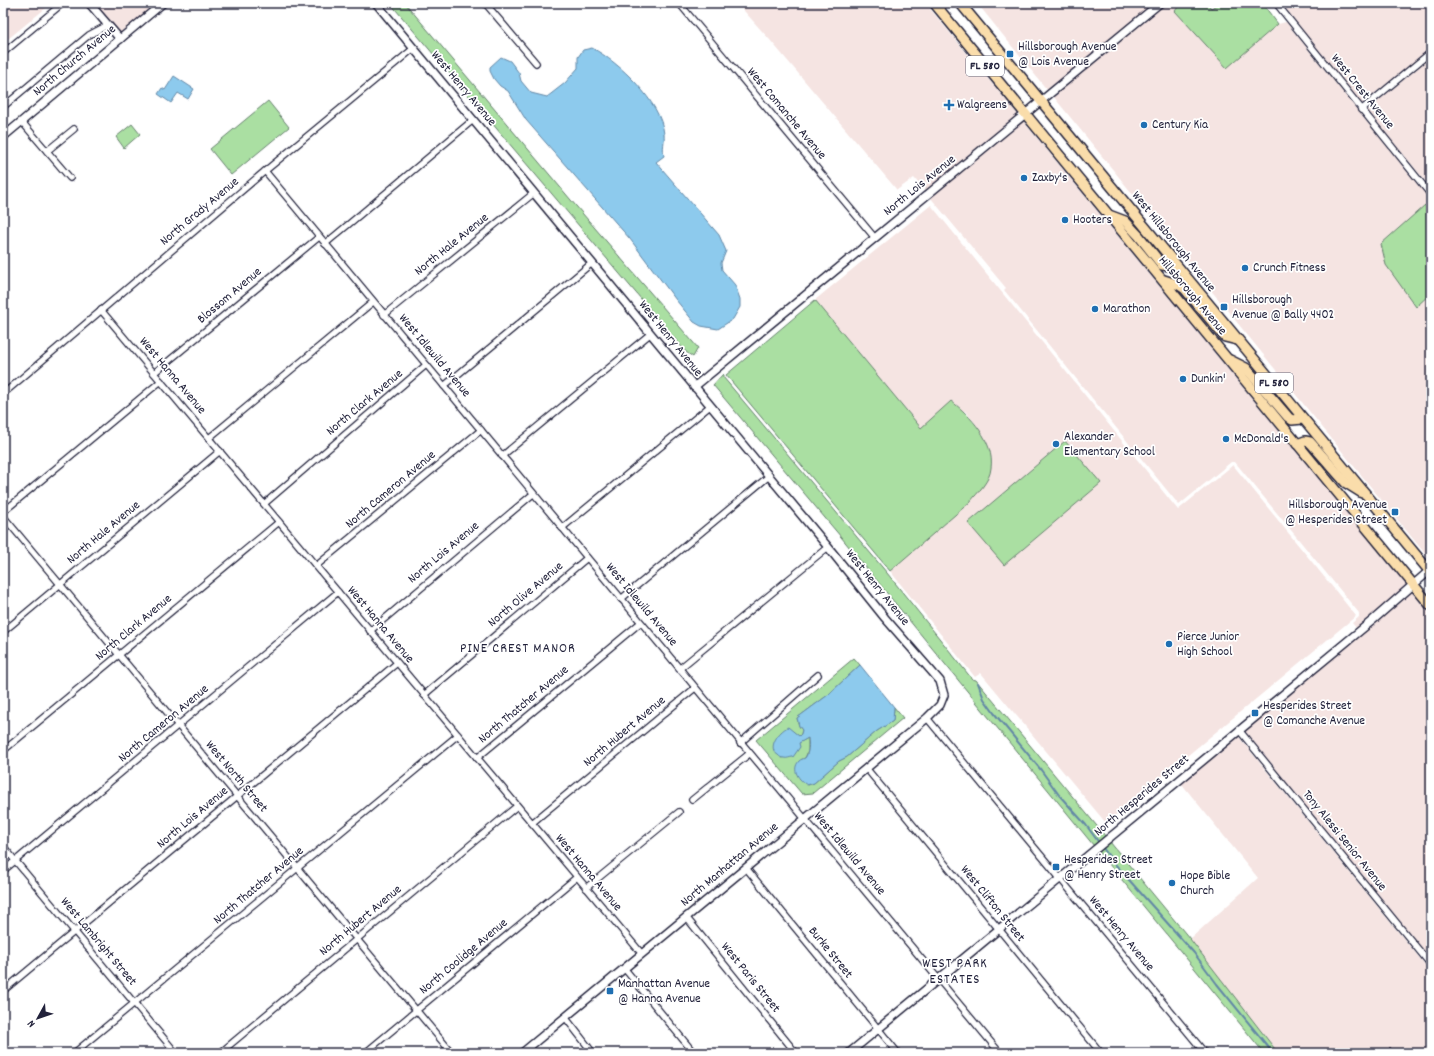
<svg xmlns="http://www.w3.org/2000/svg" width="1434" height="1056" viewBox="0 0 1434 1056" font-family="Dekko,sans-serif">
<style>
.built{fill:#f5e4e2}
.green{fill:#aadfa2;stroke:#66806e}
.water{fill:#8dcaed;stroke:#6287a6}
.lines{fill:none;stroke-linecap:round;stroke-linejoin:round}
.stream{stroke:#6287a6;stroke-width:2}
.minor-casing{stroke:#22223b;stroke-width:8}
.tertiary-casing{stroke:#22223b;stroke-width:10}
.primary-casing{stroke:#22223b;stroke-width:12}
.minor{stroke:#fff;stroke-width:5.5}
.tertiary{stroke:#fff;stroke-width:7}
.primary{stroke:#faddab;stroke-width:9}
.rail{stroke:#22223b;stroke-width:2}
.poi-dot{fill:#1f6fb2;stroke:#fff;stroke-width:1.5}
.labels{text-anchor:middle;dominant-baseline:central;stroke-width:3.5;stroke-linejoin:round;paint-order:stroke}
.shield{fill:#fff;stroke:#646476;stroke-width:1}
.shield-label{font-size:12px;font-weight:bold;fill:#22223b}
.poi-label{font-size:13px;fill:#22223b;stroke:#fff;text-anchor:start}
.street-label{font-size:13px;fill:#22223b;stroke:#fff}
.neighbourhood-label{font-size:14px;letter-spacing:1px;fill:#22223b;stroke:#fff}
</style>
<rect width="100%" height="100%" fill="#fff"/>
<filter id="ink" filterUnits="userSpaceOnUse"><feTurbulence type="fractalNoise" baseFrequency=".025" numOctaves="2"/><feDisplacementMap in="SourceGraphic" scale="8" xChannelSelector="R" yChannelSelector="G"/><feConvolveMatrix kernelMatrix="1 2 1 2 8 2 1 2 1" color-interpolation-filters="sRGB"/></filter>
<g filter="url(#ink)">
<g class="built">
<polygon points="3,3 52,3 3,43"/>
<polygon points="95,3 157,3 120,34"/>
<polygon points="737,3 925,3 1019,116 926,192 914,178 897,190 770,40"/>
<polygon points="977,3 1154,3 1048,91"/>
<polygon points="1165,3 1181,3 1175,10 1278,24 1286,22 1431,201 1431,213 1425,206 1416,307 1431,293 1431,561 1053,96"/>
<polygon points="1281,3 1431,3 1431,48 1362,104"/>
<polygon points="1431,57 1431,188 1367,110"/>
<polygon points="1023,121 1407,586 1357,629 1352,623 1359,617 1359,613 1235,462 1231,462 1179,505 1004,290 1006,288 930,197"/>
<polygon points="931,205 1178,510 1233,465 1356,616 1106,823 981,673 975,677 890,571 970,502 990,450 975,423 965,411 921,428 815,300"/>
<polygon points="1411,591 1431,615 1431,959 1244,730 1375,623"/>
<polygon points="1238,736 1431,972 1431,1053 1278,1053 1190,939 1258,878 1181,783"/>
</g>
<g class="green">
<polygon points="390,3 405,3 576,206 698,348 693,357 686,352"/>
<polygon points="1181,3 1207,3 1211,8 1220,3 1262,3 1278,24 1227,68 1175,11"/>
<polygon points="268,101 289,127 231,175 210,149"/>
<polygon points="132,124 140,134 124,148 116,137"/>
<polygon points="1425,205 1431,213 1431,293 1416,307 1386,265 1381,244"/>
<path d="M815,300l106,128 30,-27c19,14 44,41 40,67 -1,13 -13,24 -21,34l-80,69 -164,-196z"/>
<polygon points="723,374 723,377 734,390 887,573 972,679 976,680 1106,837 1094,846 841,537 713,385"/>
<polygon points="1065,441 1101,483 1004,565 968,523"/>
<polygon points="854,658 860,665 828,695 797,718 799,726 802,730 801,734 799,736 793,732 780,756 783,758 798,743 808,738 808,751 805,758 801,760 808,785 814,783 839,761 847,757 877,731 893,721 894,707 903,718 813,793 802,794 756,740"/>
<polygon points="1110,842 1190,939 1278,1053 1264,1053 1099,852"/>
</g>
<g class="water">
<path d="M592,48c27,14 69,54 72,86 1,7 -2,14 0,22l-8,6 63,73 7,16 -5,12 1,7 13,15 5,14v8l-7,12 -15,10 -17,-3 -7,-4 -18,-22 -46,-61 -104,-119 -18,-29 -8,-5 -6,-7 -4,-8v-4l11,-10 9,4 9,12 2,8 10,12 16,4 18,-14 13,-15v-11l5,-7z"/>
<polygon points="174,76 194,89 188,99 178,93 171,103 158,94 162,88 165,90"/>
<path d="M860,665l34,42 -1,14 -16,10 -30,26 -8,4 -25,22 -7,2c-8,-5 -16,-15 -8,-24 2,-2 4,-2 6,-3 4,-5 4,-14 3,-20l-9,5 1,4 -7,10c-3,0 -6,2 -9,1 -3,0 -4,-1 -6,-3 -12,-7 1,-24 10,-28l11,9 2,-2 1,-4 -3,-4 -2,-8 31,-23z"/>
</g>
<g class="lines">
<polyline class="stream" points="978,683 984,699 994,713 1041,770 1059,795 1086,825 1114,863 1194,953 1217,984 1273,1053"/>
<defs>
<g id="minor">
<polyline points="485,3 536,63"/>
<polyline points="679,3 875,238"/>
<polyline points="1276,3 1431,195"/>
<polyline points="3,53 63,3"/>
<polyline points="3,107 89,35 108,25"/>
<polyline points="1361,110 1431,52"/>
<polyline points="22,122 70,178"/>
<polyline points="47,151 74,129"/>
<polyline points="265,171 1000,1053"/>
<polyline points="325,244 473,120"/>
<polyline points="101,310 642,954"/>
<polyline points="384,315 534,193"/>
<polyline points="154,373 319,237"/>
<polyline points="444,386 592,263"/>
<polyline points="3,394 265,171 414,48"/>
<polyline points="209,438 373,302"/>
<polyline points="502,456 650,334"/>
<polyline points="264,504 426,365"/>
<polyline points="3,512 161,381"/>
<polyline points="3,516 452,1053"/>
<polyline points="562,528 710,406"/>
<polyline points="316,566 481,430"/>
<polyline points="621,599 769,476"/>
<polyline points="370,631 533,494"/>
<polyline points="3,632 220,451"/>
<polyline points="679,669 828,547"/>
<polyline points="424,695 587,558"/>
<polyline points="927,718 1205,1053"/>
<polyline points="1239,730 1431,965"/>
<polyline points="740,743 818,675"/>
<polyline points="3,751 279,522"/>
<polyline points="477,758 640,623"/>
<polyline points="866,768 1101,1053"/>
<polyline points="692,800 749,754"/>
<polyline points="532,823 695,688"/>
<polyline points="3,846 176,1053"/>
<polyline points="746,868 898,1053"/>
<polyline points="3,871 338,592"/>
<polyline points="586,888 679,812"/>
<polyline points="686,917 796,1053"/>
<polyline points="624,968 694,1053"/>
<polyline points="3,991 397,663"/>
<polyline points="565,1017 593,1053"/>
<polyline points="74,1053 458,735"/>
<polyline points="220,1053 517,806"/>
<polyline points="365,1053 577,877"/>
</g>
<g id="tertiary">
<polyline points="89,3 120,39"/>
<polyline points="376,3 828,547 885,618 940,681 944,695 940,705 927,718 522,1053"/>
<polyline points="3,137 163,3"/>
<polyline points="694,387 1160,3"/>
<polyline points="849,1053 1373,620 1429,571"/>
</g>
<g id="primary">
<polyline points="934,3 1431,606"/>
<polyline points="960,3 1431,573"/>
<polyline points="1109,215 1125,221 1139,236 1162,265 1177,267"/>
<polyline points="1164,280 1179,285 1185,289 1225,337 1237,340"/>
<polyline points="1230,360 1246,368 1288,417 1292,420 1303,419"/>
<polyline points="1297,444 1305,441 1310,442 1346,483 1362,493"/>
</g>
</defs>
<use href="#minor" class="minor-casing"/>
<use href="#tertiary" class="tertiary-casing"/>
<use href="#primary" class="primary-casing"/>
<use href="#minor" class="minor"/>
<use href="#tertiary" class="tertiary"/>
<use href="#primary" class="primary"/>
<polyline class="rail" points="1390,1048 1394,1053"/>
</g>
</g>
<g class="poi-dot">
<rect x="1006" y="50" width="8" height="8" rx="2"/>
<path d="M947 99h4v4h4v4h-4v4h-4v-4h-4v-4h4z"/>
<circle cx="1144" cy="125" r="4"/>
<circle cx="1024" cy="178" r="4"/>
<circle cx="1065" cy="220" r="4"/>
<circle cx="1245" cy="268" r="4"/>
<rect x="1220" y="303" width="8" height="8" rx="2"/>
<circle cx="1095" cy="309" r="4"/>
<circle cx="1183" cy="379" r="4"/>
<circle cx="1226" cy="439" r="4"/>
<circle cx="1056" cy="444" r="4"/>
<rect x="1391" y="508" width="8" height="8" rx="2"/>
<circle cx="1169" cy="644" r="4"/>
<rect x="1251" y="709" width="8" height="8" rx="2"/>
<rect x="1052" y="863" width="8" height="8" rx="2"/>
<circle cx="1172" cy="883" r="4"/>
<rect x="606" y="987" width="8" height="8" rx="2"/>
</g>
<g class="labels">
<g class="shield">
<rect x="966" y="56" width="38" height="20" rx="3"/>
<rect x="1255" y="373" width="38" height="20" rx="3"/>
</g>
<g class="shield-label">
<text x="985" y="66">FL 580</text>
<text x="1274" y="383">FL 580</text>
</g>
<g class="poi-label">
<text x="1018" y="47">Hillsborough Avenue<tspan x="1018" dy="15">@ Lois Avenue</tspan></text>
<text x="957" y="105">Walgreens</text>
<text x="1152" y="125">Century Kia</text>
<text x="1032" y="178">Zaxby's</text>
<text x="1073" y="220">Hooters</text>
<text x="1253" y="268">Crunch Fitness</text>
<text x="1232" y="300">Hillsborough<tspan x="1232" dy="15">Avenue @ Bally 4402</tspan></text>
<text x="1103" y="309">Marathon</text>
<text x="1191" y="379">Dunkin'</text>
<text x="1064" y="437">Alexander<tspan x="1064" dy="15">Elementary School</tspan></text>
<text x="1234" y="439">McDonald's</text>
<text x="1387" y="505" text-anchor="end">Hillsborough Avenue<tspan x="1387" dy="15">@ Hesperides Street</tspan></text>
<text x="1177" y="637">Pierce Junior<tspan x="1177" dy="15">High School</tspan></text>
<text x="1263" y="706">Hesperides Street<tspan x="1263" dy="15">@ Comanche Avenue</tspan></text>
<text x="1064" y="860">Hesperides Street<tspan x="1064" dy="15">@ Henry Street</tspan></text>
<text x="1180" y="876">Hope Bible<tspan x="1180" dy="15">Church</tspan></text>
<text x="618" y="984">Manhattan Avenue<tspan x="618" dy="15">@ Hanna Avenue</tspan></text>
</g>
<g class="street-label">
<text transform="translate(75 61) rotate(-40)">North Church Avenue</text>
<text transform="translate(463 89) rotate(50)">West Henry Avenue</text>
<text transform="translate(1362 92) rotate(51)">West Crest Avenue</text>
<text transform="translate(786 114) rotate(50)">West Comanche Avenue</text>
<text transform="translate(920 186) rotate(-39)">North Lois Avenue</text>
<text transform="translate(200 212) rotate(-40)">North Grady Avenue</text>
<text transform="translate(1173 242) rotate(51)">West Hillsborough Avenue</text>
<text transform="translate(452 245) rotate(-39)">North Hale Avenue</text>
<text transform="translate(230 296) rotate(-40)">Blossom Avenue</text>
<text transform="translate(1192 296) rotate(50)">Hillsborough Avenue</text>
<text transform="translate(670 339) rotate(51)">West Henry Avenue</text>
<text transform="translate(434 356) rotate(50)">West Idlewild Avenue</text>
<text transform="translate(172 376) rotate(50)">West Hanna Avenue</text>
<text transform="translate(365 403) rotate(-40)">North Clark Avenue</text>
<text transform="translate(391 490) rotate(-40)">North Cameron Avenue</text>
<text transform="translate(104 533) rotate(-40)">North Hale Avenue</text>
<text transform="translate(444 553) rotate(-40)">North Lois Avenue</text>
<text transform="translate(877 588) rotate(51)">West Henry Avenue</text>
<text transform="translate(526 595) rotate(-40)">North Olive Avenue</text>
<text transform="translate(641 605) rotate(50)">West Idlewild Avenue</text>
<text transform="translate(380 625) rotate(50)">West Hanna Avenue</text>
<text transform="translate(134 628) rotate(-40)">North Clark Avenue</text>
<text transform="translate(524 705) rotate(-40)">North Thatcher Avenue</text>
<text transform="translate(164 724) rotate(-40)">North Cameron Avenue</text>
<text transform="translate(625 732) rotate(-40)">North Hubert Avenue</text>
<text transform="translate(236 777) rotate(50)">West North Street</text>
<text transform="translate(1142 796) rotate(-40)">North Hesperides Street</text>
<text transform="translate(193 818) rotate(-40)">North Lois Avenue</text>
<text transform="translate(1344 841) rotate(51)">Tony Alessi Senior Avenue</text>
<text transform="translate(849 854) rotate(50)">West Idlewild Avenue</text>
<text transform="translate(730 865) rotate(-40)">North Manhattan Avenue</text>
<text transform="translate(588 873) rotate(50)">West Hanna Avenue</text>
<text transform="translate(259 886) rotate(-40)">North Thatcher Avenue</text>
<text transform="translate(992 904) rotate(51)">West Clifton Street</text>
<text transform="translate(361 921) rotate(-40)">North Hubert Avenue</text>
<text transform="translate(1121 934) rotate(50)">West Henry Avenue</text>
<text transform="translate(98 942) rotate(50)">West Lambright Street</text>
<text transform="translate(830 953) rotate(51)">Burke Street</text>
<text transform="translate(464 957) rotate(-40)">North Coolidge Avenue</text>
<text transform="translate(750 978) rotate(51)">West Paris Street</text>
</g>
<g class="neighbourhood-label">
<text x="518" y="649">PINE CREST MANOR</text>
<text x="955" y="964">WEST PARK<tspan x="955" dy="16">ESTATES</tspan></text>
</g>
</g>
<rect width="1434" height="1056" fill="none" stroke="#fff" stroke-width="16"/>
<rect x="8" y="8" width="1418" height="1040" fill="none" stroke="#22223b" stroke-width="1.5" filter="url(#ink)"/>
<g transform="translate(38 1018) rotate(230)" stroke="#ffffff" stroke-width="3" paint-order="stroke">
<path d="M0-3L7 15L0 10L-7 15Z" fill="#22223b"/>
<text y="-6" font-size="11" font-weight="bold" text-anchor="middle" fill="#22223b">N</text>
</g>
</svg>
